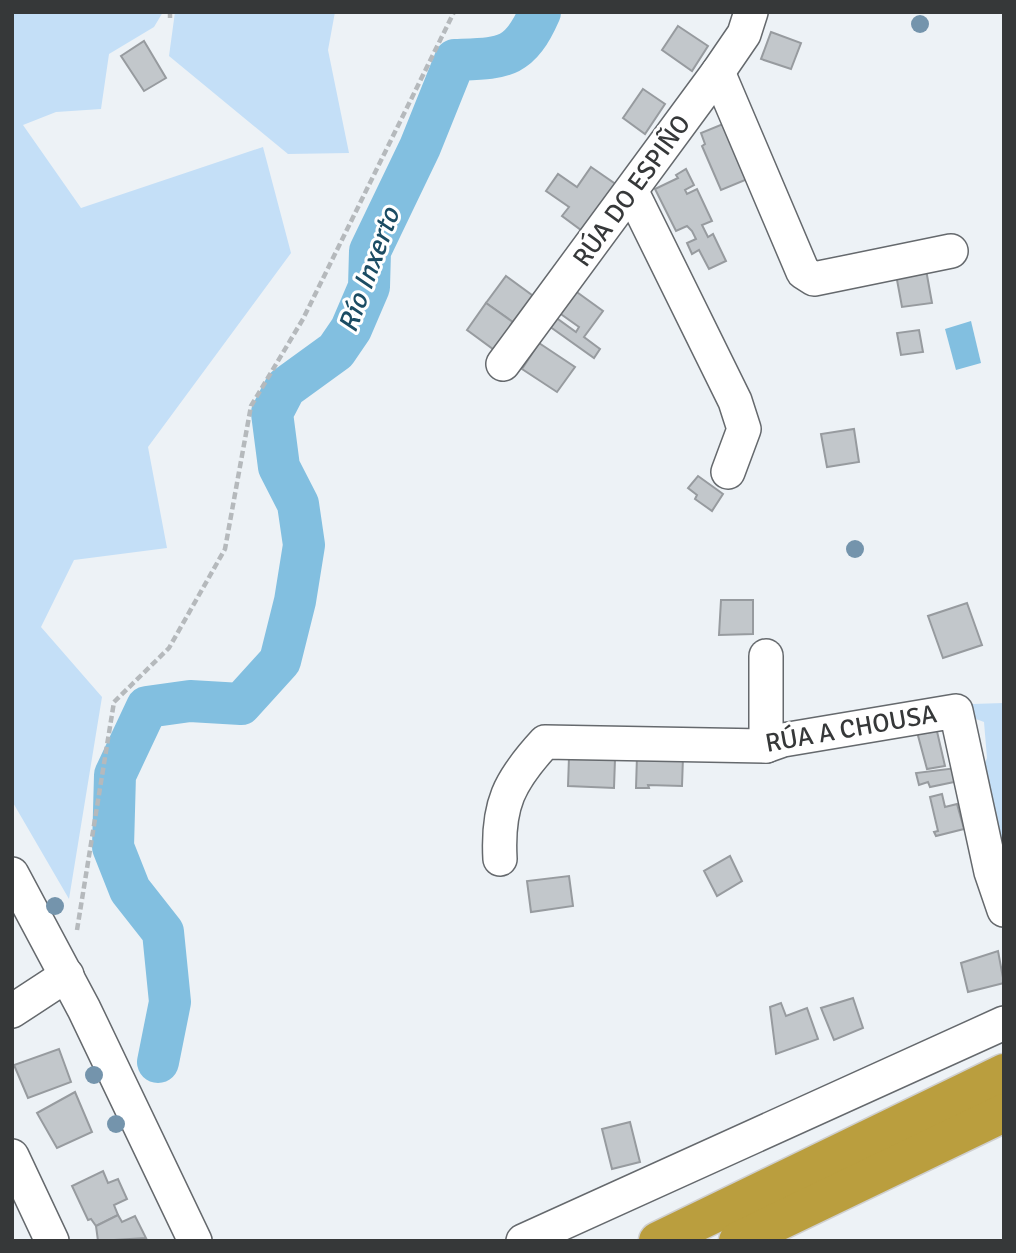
<svg xmlns="http://www.w3.org/2000/svg" width="1016" height="1253" viewBox="0 0 1016 1253" font-family="Signika,sans-serif">
<style>
.green{fill:#c4dff7}
.water{fill:#82bfe0}
.lines{fill:none;stroke-linecap:round;stroke-linejoin:round}
.river{stroke:#82bfe0;stroke-width:42}
.building{fill:#c2c7cb;stroke:#979b9f;stroke-width:2}
.minor-casing{stroke:#65696d;stroke-width:36}
.highway-casing{stroke:#cfcfcf;stroke-width:41}
.path{stroke:#b5b9bc;stroke-width:4.5;stroke-dasharray:7 3.5;stroke-linecap:butt}
.minor{stroke:#fff;stroke-width:33}
.highway{stroke:#ba9e3e;stroke-width:38}
.tree{fill:#7494ac}
.labels{text-anchor:middle;dominant-baseline:central;stroke-width:6;stroke-linejoin:round;paint-order:stroke}
.street-label{font-size:26px;fill:#363839;stroke:#fff}
.water-label{font-size:28px;font-style:italic;fill:#1b4c63;stroke:#fff}
</style>
<rect width="100%" height="100%" fill="#edf2f6"/>
<g class="green">
<polygon points="12,12 163,12 154,27 109,54 101,109 56,112 23,125 81,208 263,147 291,253 148,447 167,548 74,560 41,627 102,697 69,899 12,801"/>
<polygon points="175,12 335,12 328,50 349,153 288,154 169,56"/>
<polygon points="1004,703 1004,882 977,782 987,758 984,722 976,719 967,721 966,715 972,704"/>
</g>
<polygon class="water" points="971,321 981,363 956,370 945,329"/>
<g class="lines">
<path class="river" d="M158,1062l12,-60 -7,-70 -33,-42 -17,-43 2,-72 32,-68 43,-6 51,3 39,-43 15,-60 9,-56 -6,-41 -19,-37 -7,-54 13,-25 51,-37 15,-22 18,-42 1,-36 50,-104 35,-87c48,-2 64,0 85,-48"/>
</g>
<g class="building">
<polygon points="678,26 708,46 692,71 662,50"/>
<polygon points="771,32 801,43 791,69 761,59"/>
<polygon points="144,41 166,78 144,91 121,56"/>
<polygon points="643,89 665,104 645,134 623,118"/>
<polygon points="723,124 750,178 721,190 702,146 705,144 701,133"/>
<polygon points="591,167 617,185 581,230 562,216 569,207 546,191 558,174 577,187"/>
<polygon points="686,169 694,185 685,190 687,194 697,189 712,221 702,225 708,237 713,234 726,261 709,269 699,250 692,254 687,243 696,239 692,231 687,226 676,231 655,189 678,178 676,175"/>
<polygon points="925,264 932,303 902,307 895,269"/>
<polygon points="506,276 536,298 517,325 486,303"/>
<polygon points="574,290 603,311 584,337 600,349 594,358 549,326 555,317 576,332 579,327 558,312"/>
<polygon points="486,303 517,325 497,352 467,330"/>
<polygon points="919,330 923,352 901,355 897,333"/>
<polygon points="539,343 575,367 557,392 522,369"/>
<polygon points="854,429 859,462 827,467 821,434"/>
<polygon points="698,476 723,494 712,511 695,499 697,495 688,488"/>
<polygon points="721,600 753,600 753,634 719,635"/>
<polygon points="967,603 982,645 943,658 928,616"/>
<polygon points="936,727 945,766 927,769 917,732"/>
<polygon points="637,756 683,757 682,786 648,785 649,788 636,788"/>
<polygon points="569,757 615,759 614,788 568,786"/>
<polygon points="956,768 959,781 930,787 928,782 919,785 916,773"/>
<polygon points="942,794 945,807 957,804 964,829 936,836 934,832 938,831 930,797"/>
<polygon points="730,856 742,881 717,896 704,871"/>
<polygon points="569,876 573,906 531,912 527,881"/>
<polygon points="998,951 1004,983 968,992 961,963"/>
<polygon points="853,998 863,1028 834,1040 821,1008"/>
<polygon points="781,1003 786,1016 807,1008 818,1039 776,1054 770,1007"/>
<polygon points="59,1049 71,1082 28,1098 14,1065"/>
<polygon points="75,1092 92,1132 57,1148 37,1113"/>
<polygon points="630,1122 640,1162 612,1169 602,1129"/>
<polygon points="103,1171 108,1183 118,1179 127,1199 114,1205 118,1215 96,1226 91,1219 88,1220 72,1186"/>
<polygon points="118,1215 122,1222 135,1216 146,1238 98,1241 96,1226"/>
</g>
<g class="lines">
<defs>
<g id="minor">
<polyline points="718,72 803,272 814,279 951,251"/>
<polyline points="632,192 735,401 744,429 728,472"/>
<polyline points="503,364 718,72 744,34 751,12"/>
<polyline points="766,746 766,656"/>
<path d="M500,859c-3,-54 9,-78 45,-117l221,4 17,-6 173,-29 35,161 13,38"/>
<polyline points="12,874 84,1009 195,1241"/>
<polyline points="12,1011 67,975"/>
<polyline points="12,1156 52,1241"/>
<polyline points="523,1241 1004,1023"/>
</g>
<g id="highway">
<polyline points="658,1241 1004,1073"/>
<polyline points="738,1241 1004,1113"/>
</g>
</defs>
<use href="#minor" class="minor-casing"/>
<use href="#highway" class="highway-casing"/>
<g class="path">
<polyline points="170,12 170,18"/>
<polyline points="77,930 114,702 169,648 225,549 251,406 303,319 454,12"/>
</g>
<use href="#minor" class="minor"/>
<use href="#highway" class="highway"/>
</g>
<g class="tree">
<circle cx="920" cy="24" r="9"/>
<circle cx="855" cy="549" r="9"/>
<circle cx="55" cy="906" r="9"/>
<circle cx="94" cy="1075" r="9"/>
<circle cx="116" cy="1124" r="9"/>
</g>
<g class="labels">
<g class="street-label">
<text transform="translate(632 191) rotate(-54)">RÚA DO ESPIÑO</text>
<text transform="translate(851 729) rotate(-10)">RÚA A CHOUSA</text>
</g>
<g class="water-label">
<text transform="translate(369 270) rotate(-70)">Río Inxerto</text>
</g>
</g>
<rect width="1016" height="1253" fill="none" stroke="#363839" stroke-width="28"/>
</svg>
